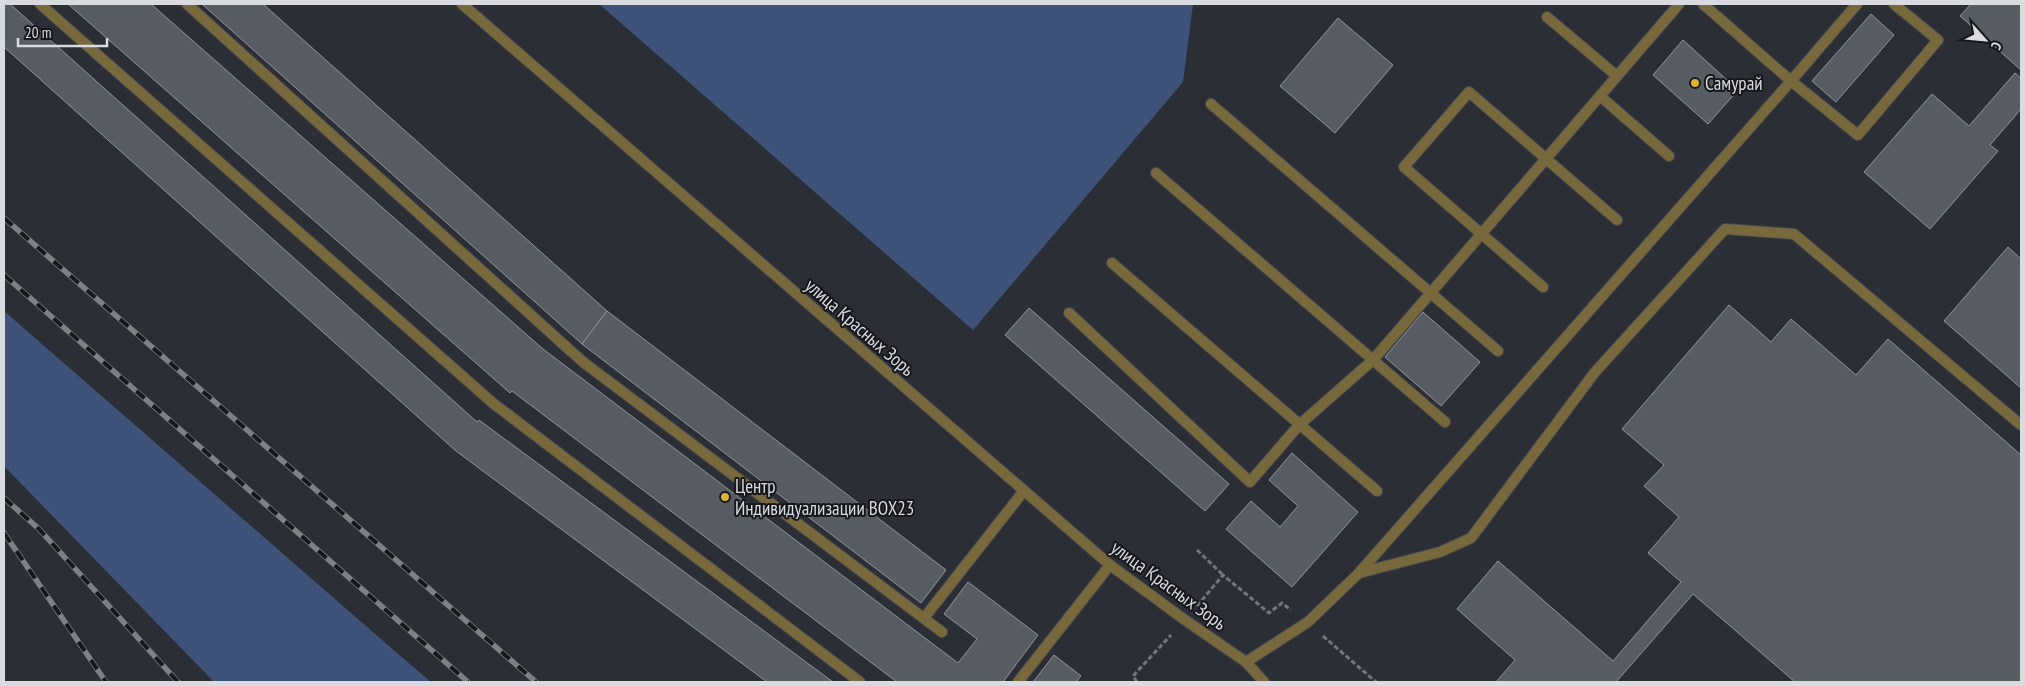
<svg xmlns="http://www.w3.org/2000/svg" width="2025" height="686" viewBox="0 0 2025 686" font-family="'PT Sans Narrow',sans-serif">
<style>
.green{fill:#3f5279}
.building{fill:#575b62;stroke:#90949c}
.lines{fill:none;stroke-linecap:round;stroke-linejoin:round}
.service-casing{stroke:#474b50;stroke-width:12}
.minor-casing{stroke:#474b50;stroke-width:12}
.path{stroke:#72757b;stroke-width:3;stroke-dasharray:5 2.5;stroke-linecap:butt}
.service{stroke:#78693c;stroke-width:10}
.minor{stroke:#78693c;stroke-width:10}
.rail-casing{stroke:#7d8085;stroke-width:5.5}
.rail{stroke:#15171a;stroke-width:4;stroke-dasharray:11;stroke-linecap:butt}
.poi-dot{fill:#dab333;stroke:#15171a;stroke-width:2}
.labels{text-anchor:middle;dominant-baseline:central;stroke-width:4;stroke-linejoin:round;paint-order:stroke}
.poi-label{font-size:19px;fill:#d9dbe0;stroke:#15171a;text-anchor:start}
.street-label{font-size:19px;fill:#d9dbe0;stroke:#15171a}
</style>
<rect width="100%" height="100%" fill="#2b2f35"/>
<g class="green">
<polygon points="599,4 1193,4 1183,82 973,330"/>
<polygon points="4,311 390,647 431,682 214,682 4,466"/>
</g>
<g class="building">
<polygon points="4,4 10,4 477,422 479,420 833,682 767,682 456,451 4,47"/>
<polygon points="68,4 151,4 543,349 958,663 977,639 944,614 968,582 1038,635 1003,682 897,682 512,391 510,393"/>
<polygon points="202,4 263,4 607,311 582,344"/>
<polygon points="1971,4 2021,4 2021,70 1960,16"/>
<polygon points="1871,14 1894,35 1836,102 1812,81"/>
<polygon points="1338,18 1393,65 1335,133 1280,86"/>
<polygon points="1683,40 1738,90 1708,124 1653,75"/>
<polygon points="2015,73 2021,78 2021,109 1990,145 1998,151 1930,229 1864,172 1932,94 1969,126"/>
<polygon points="2008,247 2021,259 2021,388 1944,321"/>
<polygon points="1729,305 1771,342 1791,319 1856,375 1888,339 2021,455 2021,682 1795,682 1693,594 1616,682 1496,682 1515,660 1457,609 1498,561 1613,661 1681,582 1648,553 1679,517 1644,486 1664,465 1622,429"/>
<polygon points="1029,308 1229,484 1205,511 1005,335"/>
<polygon points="607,311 946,570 921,603 582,344"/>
<polygon points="1423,312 1480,362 1441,406 1385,357"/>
<polygon points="1292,453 1358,512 1292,587 1226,529 1251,501 1280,527 1298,506 1269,480"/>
<polygon points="1054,655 1081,676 1076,682 1033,682"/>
</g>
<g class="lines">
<defs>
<g id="service">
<polyline points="40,4 494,404 860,682"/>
<polyline points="187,4 583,362 942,632"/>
<polyline points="1703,4 1791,81 1858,135 1938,40 1894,4"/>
<polyline points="1547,17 1617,76"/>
<polyline points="1600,96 1669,156"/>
<polyline points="1211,104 1498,351"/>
<polyline points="1156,173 1445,422"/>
<polyline points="1112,263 1377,491"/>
<polyline points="1543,287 1404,167 1469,92 1617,220"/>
<polyline points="1069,313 1250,482 1299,425 1373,360 1679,4"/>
<polyline points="1359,573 1440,552 1471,538 1595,372 1725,229 1794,234 2021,425"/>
<polyline points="924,618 1023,492"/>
<polyline points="1246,662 1308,622 1359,573 1791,81 1857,4"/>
<polyline points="1018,682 1110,565"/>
</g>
<polyline id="minor" points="462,4 1110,565 1185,620 1246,662 1264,682"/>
</defs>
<use href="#service" class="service-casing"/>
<use href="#minor" class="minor-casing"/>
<g class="path">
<polyline points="1197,550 1223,575"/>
<polyline points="1197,606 1223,575 1269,613 1282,603 1291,610"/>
<polyline points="1323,636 1376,682"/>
<polyline points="1137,682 1133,676 1171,635"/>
</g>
<use href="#service" class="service"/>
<use href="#minor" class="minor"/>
<defs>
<g id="rail">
<polyline points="4,218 536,682"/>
<polyline points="4,275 468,682"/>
<polyline points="4,498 39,529 178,682"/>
<polyline points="4,533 106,682"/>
</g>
</defs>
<use href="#rail" class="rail-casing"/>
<use href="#rail" class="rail"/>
</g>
<g class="poi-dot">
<circle cx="1695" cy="83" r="5"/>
<circle cx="725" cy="497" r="5"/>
</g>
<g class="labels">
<g class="poi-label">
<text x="1705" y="83">Самурай</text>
<text x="735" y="486">Центр<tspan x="735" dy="22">Индивидуализации BOX23</tspan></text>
</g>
<g class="street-label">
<text transform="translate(860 327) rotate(41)">улица Красных Зорь</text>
<text transform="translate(1169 585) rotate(36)">улица Красных Зорь</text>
</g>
</g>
<rect width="2025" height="686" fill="none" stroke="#d9dbe0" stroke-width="10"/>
<g transform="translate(1985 40) rotate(117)" stroke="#15171a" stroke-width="4" paint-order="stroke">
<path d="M0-4L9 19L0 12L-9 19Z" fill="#d9dbe0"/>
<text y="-8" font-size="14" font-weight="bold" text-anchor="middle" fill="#d9dbe0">С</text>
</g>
<path d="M18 38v8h89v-8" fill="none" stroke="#d9dbe0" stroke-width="2.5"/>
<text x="25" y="38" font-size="15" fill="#d9dbe0" stroke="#15171a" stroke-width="4" paint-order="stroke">20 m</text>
</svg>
